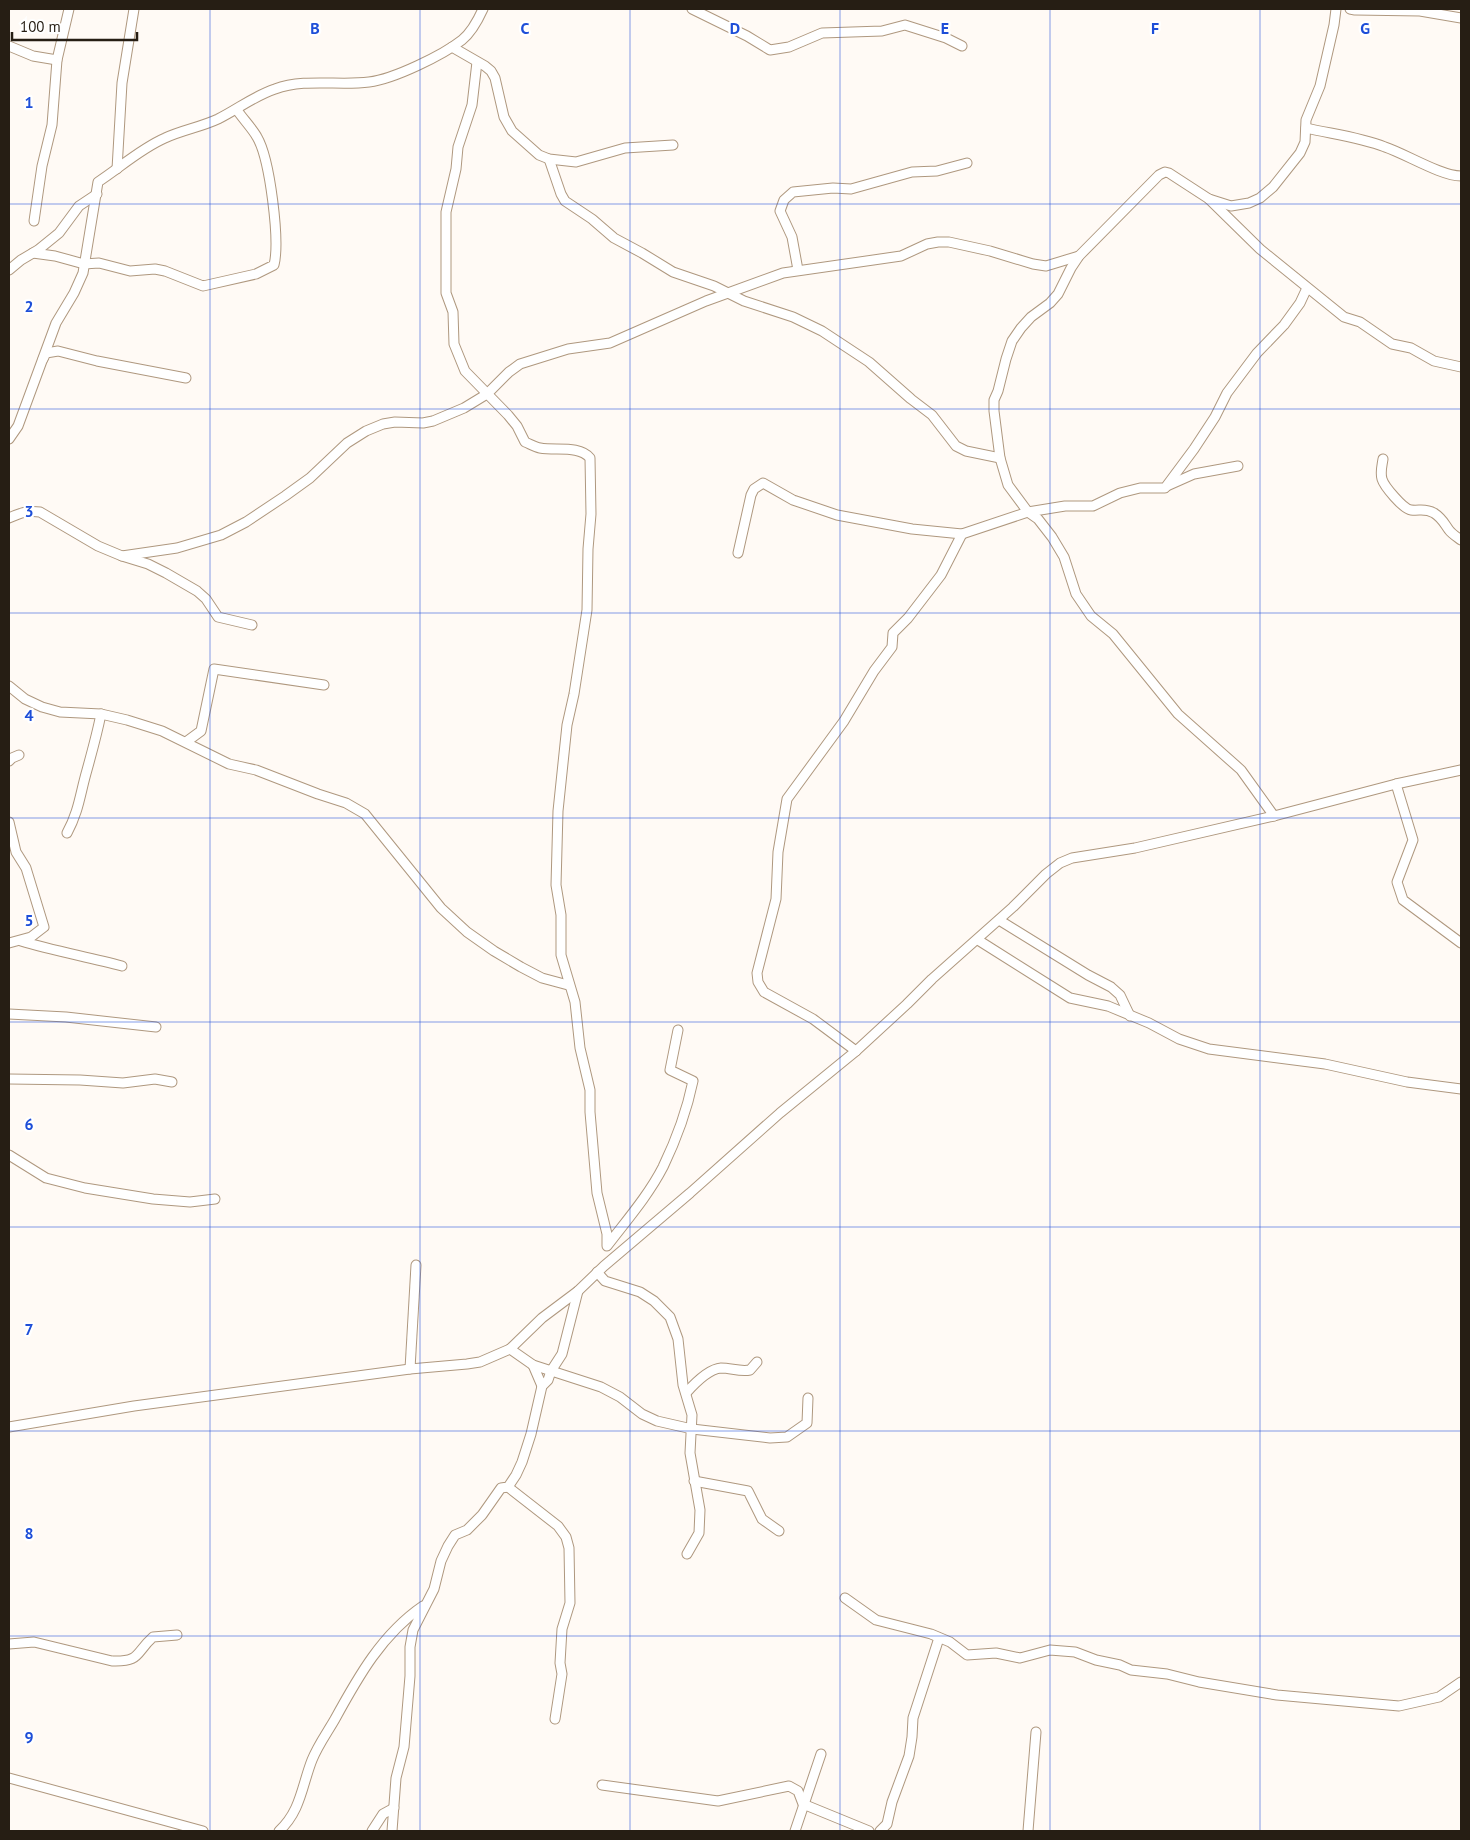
<svg xmlns="http://www.w3.org/2000/svg" width="1470" height="1840" viewBox="0 0 1470 1840" font-family="'PT Sans',sans-serif">
<style>
.lines{fill:none;stroke-linecap:round;stroke-linejoin:round}
.minor-casing{stroke:#af987f;stroke-width:11}
.minor{stroke:#fff;stroke-width:9}
.grid{fill:none;stroke:#1d4ed8;stroke-width:1;stroke-opacity:0.55}
.grid-label{font-size:16px;text-anchor:middle;font-weight:bold;fill:#1d4ed8;stroke:#fff;stroke-width:4.5;stroke-linejoin:round;paint-order:stroke}
</style>
<rect width="100%" height="100%" fill="#fffaf5"/>
<g class="lines">
<defs>
<g id="minor">
<polyline points="692,9 747,36 770,50 789,47 822,33 882,31 905,25 946,38 962,46"/>
<polyline points="1350,9 1355,10 1420,11 1461,18"/>
<polyline points="9,46 33,56 57,60"/>
<polyline points="452,47 485,66 491,71 495,78 504,117 512,131 539,155 549,159 576,162 625,148 673,145"/>
<path d="M477,62l-5,43 -14,42 -2,22 -10,43v81l7,19 1,32 11,27 43,44 9,11 8,16c5,2 10,5 15,6 16,3 39,-3 50,10l1,56 -3,35 -1,61 -13,84 -7,31 -9,86 -2,74 5,30v40l14,47 5,46 10,42v22l7,81 10,41v12c19,-25 41,-50 56,-79 13,-27 24,-57 30,-86l-23,-11 8,-40"/>
<path d="M1306,128c26,6 54,9 79,19 21,7 56,29 76,29"/>
<polyline points="549,159 561,194 565,201 592,219 614,238 642,253 673,272 714,286 744,301 793,317 822,331 869,362 911,399 932,415 956,446 966,451 1000,458"/>
<polyline points="117,169 122,83 134,9"/>
<polyline points="1209,199 1260,249 1344,317 1360,322 1392,344 1411,348 1434,361 1461,367"/>
<polyline points="34,221 42,166 52,125 57,60 69,9"/>
<path d="M33,253l22,3 29,8 15,-1 31,8 25,-2 10,2 38,15 53,-12 18,-9c6,-24 -4,-106 -17,-128 -5,-9 -14,-18 -20,-27"/>
<polyline points="9,270 21,260 38,250 59,233 79,206 97,194"/>
<polyline points="798,270 792,237 780,211 784,200 793,192 833,188 851,189 912,172 937,171 967,163"/>
<polyline points="43,359 46,353 58,351 97,361 186,378"/>
<path d="M9,439l9,-13 38,-103 18,-30 9,-20 15,-91c23,-15 42,-33 67,-44 17,-8 36,-11 53,-19 20,-10 36,-23 57,-30 30,-11 64,-3 94,-7 25,-3 74,-27 93,-42 10,-8 16,-20 21,-31"/>
<path d="M1383,459c-1,7 -3,13 -1,20 2,7 21,30 29,31 9,1 14,-2 23,3 8,5 10,10 15,17 3,4 8,7 12,10"/>
<polyline points="1167,486 1194,474 1238,466"/>
<path d="M9,518c11,-5 19,-8 31,-6l58,34 24,10 26,8 18,9 31,18 9,8 12,18 34,8"/>
<polyline points="738,553 751,495 754,489 763,483 793,500 837,515 912,529 962,534 1028,512 1065,506 1093,506 1120,493 1140,488 1165,488 1194,449 1215,417 1227,393 1257,353 1284,325 1300,303 1307,288"/>
<polyline points="122,556 177,548 221,535 246,522 285,496 310,478 347,443 366,431 383,424 395,422 423,423 433,421 464,408 487,394 509,372 520,364 568,349 610,343 706,301 783,273 901,256 927,244 938,242 949,242 990,251 1033,264 1046,266 1079,256"/>
<polyline points="9,686 25,699 42,707 60,712 101,714 127,720 162,731 229,764 256,770 318,794 346,803 365,814 441,908 467,932 494,951 521,967 542,978 568,985"/>
<polyline points="186,742 201,731 214,669 324,685"/>
<polyline points="9,761 12,758 19,755"/>
<polyline points="1396,784 1413,840 1397,882 1403,900 1461,943"/>
<polyline points="1274,816 1241,770 1178,714 1113,634 1091,616 1076,594 1064,557 1052,537 1038,519 1028,512 1008,485 1000,458 994,411 994,400 998,391 1006,359 1012,341 1021,328 1031,317 1050,303 1058,294 1071,268 1079,256 1159,175 1165,172 1169,173 1209,199 1231,206 1249,203 1260,198 1273,187 1300,153 1305,142 1306,120 1320,86 1334,25 1336,9"/>
<polyline points="9,822 16,852 26,868 44,927 31,937 9,943"/>
<path d="M67,833c12,-22 13,-39 20,-63 5,-18 10,-36 14,-56"/>
<polyline points="999,920 1088,975 1111,987 1120,995 1130,1016"/>
<polyline points="978,940 1070,998 1108,1006 1149,1023 1179,1039 1209,1049 1325,1064 1407,1082 1461,1089"/>
<path d="M21,941c33,10 68,16 101,25"/>
<polyline points="9,1014 66,1017 156,1027"/>
<polyline points="856,1051 813,1019 764,992 758,982 757,973 776,899 778,852 787,799 844,721 874,671 892,647 893,633 908,618 941,575 962,534"/>
<polyline points="9,1079 80,1080 123,1083 155,1079 172,1082"/>
<polyline points="9,1155 46,1178 85,1188 153,1199 190,1202 215,1199"/>
<polyline points="597,1272 605,1281 640,1292 654,1301 670,1317 678,1339 683,1385 692,1415 690,1453 700,1510 699,1533 687,1554"/>
<polyline points="510,1349 533,1365 601,1387 620,1397 642,1414 657,1421 692,1429 770,1438 787,1437 807,1423 808,1398"/>
<polyline points="533,1365 542,1386"/>
<polyline points="410,1369 416,1265"/>
<path d="M686,1393c8,-9 22,-24 35,-25 10,0 19,4 29,2l7,-8"/>
<polyline points="9,1427 134,1406 410,1369 467,1364 480,1362 510,1349 542,1318 578,1291 604,1266 690,1193 780,1113 856,1051 907,1004 932,979 1013,907 1046,874 1060,863 1072,858 1135,848 1274,816 1396,784 1461,770"/>
<polyline points="694,1481 748,1491 762,1519 779,1531"/>
<polyline points="508,1487 558,1526 566,1537 569,1548 570,1603 562,1629 560,1663 562,1674 555,1719"/>
<polyline points="845,1598 876,1620 931,1634 950,1642 967,1655 996,1653 1020,1658 1050,1650 1075,1652 1096,1660 1120,1665 1131,1670 1167,1674 1199,1682 1277,1695 1399,1706 1439,1697 1461,1682"/>
<path d="M9,1644l25,-2 78,19c29,1 23,-8 41,-24l24,-2"/>
<polyline points="9,1778 203,1831"/>
<polyline points="602,1785 718,1801 789,1786 798,1791 803,1804 869,1831"/>
<path d="M279,1831c22,-20 23,-46 33,-71 6,-15 15,-27 23,-41 23,-42 47,-85 88,-113"/>
<polyline points="372,1831 383,1814 394,1808"/>
<polyline points="392,1831 396,1778 404,1747 410,1676 410,1647 413,1630 434,1589 441,1561 448,1546 455,1535 467,1530 482,1515 501,1488 508,1487 516,1475 522,1462 531,1434 542,1386 548,1380 551,1371 562,1354 578,1291"/>
<polyline points="795,1831 821,1754"/>
<polyline points="880,1831 887,1824 892,1802 909,1756 912,1737 913,1718 939,1638"/>
<polyline points="1028,1831 1036,1732"/>
</g>
</defs>
<use href="#minor" class="minor-casing"/>
<use href="#minor" class="minor"/>
</g>
<path class="grid" d="M210,9v1822M420,9v1822M630,9v1822M840,9v1822M1050,9v1822M1260,9v1822M9,204h1452M9,409h1452M9,613h1452M9,818h1452M9,1022h1452M9,1227h1452M9,1431h1452M9,1636h1452"/>
<g class="grid-label">
<text x="315" y="34">B</text>
<text x="525" y="34">C</text>
<text x="735" y="34">D</text>
<text x="945" y="34">E</text>
<text x="1155" y="34">F</text>
<text x="1365" y="34">G</text>
<text x="29" y="108">1</text>
<text x="29" y="312">2</text>
<text x="29" y="517">3</text>
<text x="29" y="721">4</text>
<text x="29" y="926">5</text>
<text x="29" y="1130">6</text>
<text x="29" y="1335">7</text>
<text x="29" y="1539">8</text>
<text x="29" y="1743">9</text>
</g>
<rect width="1470" height="1840" fill="none" stroke="#261e14" stroke-width="20"/>
<path d="M12 32v8h125v-8" fill="none" stroke="#261e14" stroke-width="2.5"/>
<text x="20" y="32" font-size="15" fill="#261e14" stroke="#ffffff" stroke-width="4" paint-order="stroke">100 m</text>
</svg>
